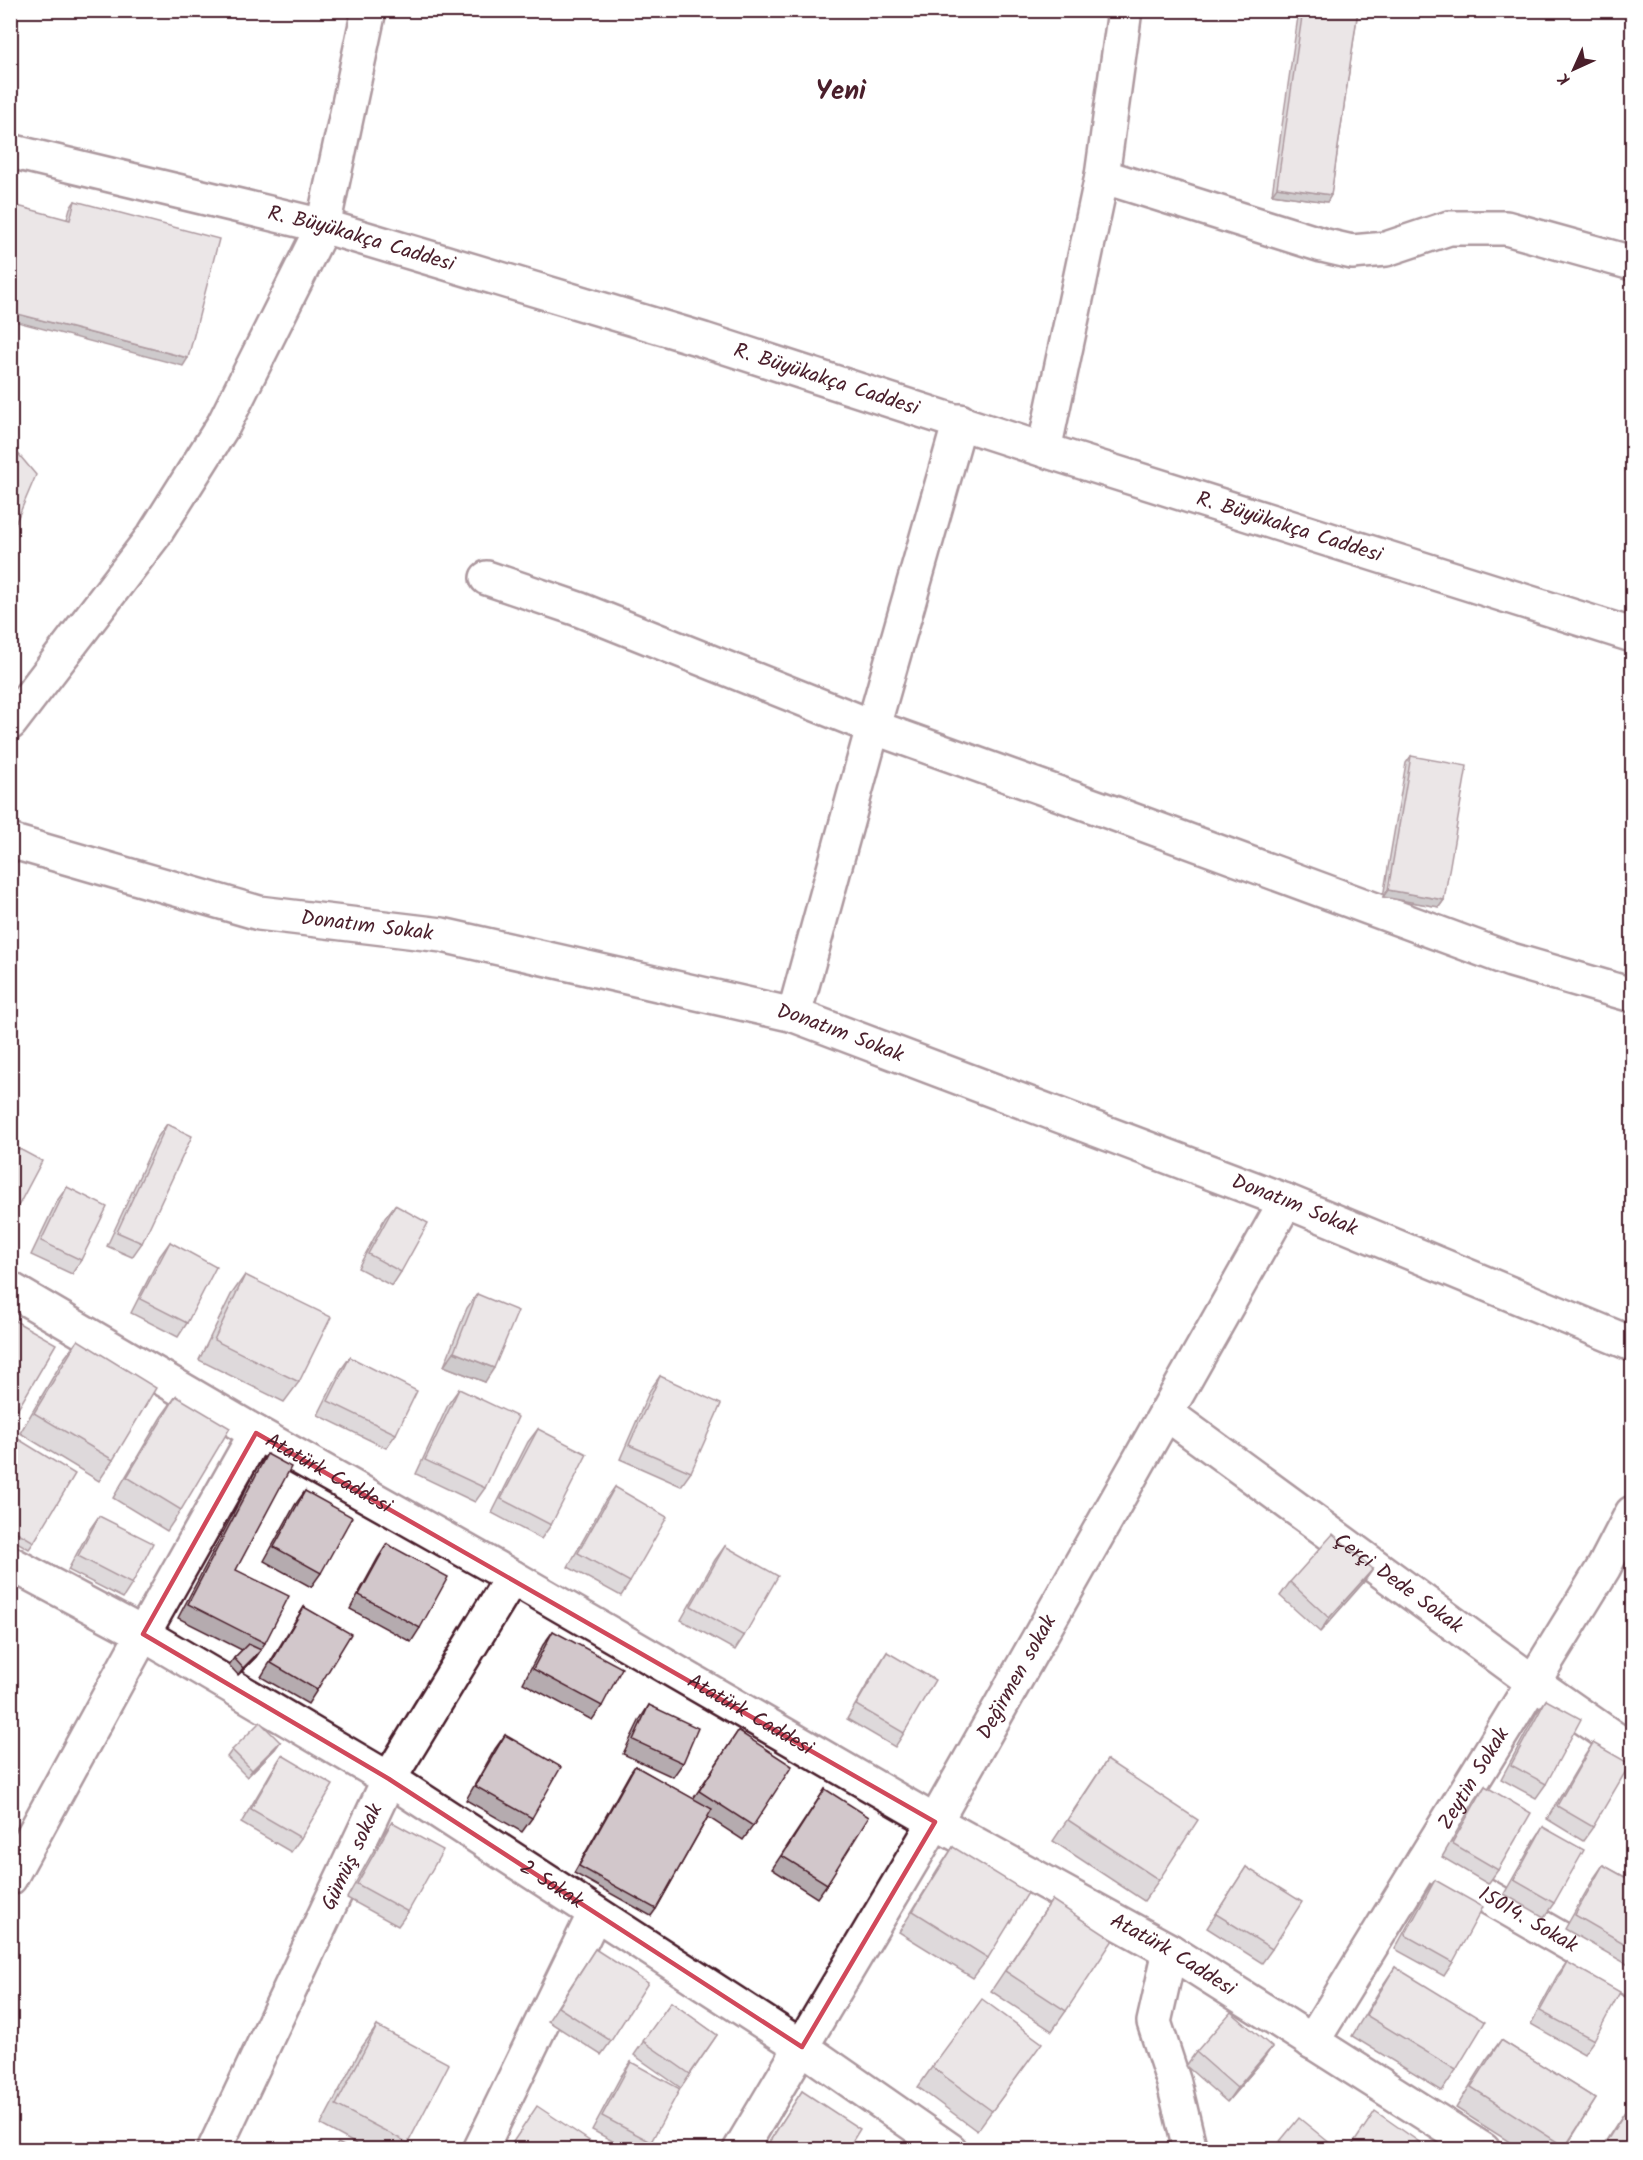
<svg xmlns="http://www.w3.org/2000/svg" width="1643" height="2160" viewBox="0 0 1643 2160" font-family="Kalam,sans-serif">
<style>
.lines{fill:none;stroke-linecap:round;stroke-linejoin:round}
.minor-casing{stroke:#4a1f2b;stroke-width:38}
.minor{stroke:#fff;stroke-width:33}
.wall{fill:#b5abaf;stroke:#4a1f2b;stroke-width:1.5}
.shaded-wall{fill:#938b8e;stroke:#4a1f2b;stroke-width:1.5}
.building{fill:#d2c7cb;stroke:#4a1f2b;stroke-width:1.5}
.marked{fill:none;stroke:#d1495b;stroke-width:4.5;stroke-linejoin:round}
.labels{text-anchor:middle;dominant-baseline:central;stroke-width:5;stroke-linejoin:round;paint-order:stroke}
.street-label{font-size:21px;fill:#4a1f2b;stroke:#fff}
.district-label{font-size:27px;font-weight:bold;fill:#4a1f2b;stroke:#fff}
</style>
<rect width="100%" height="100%" fill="#fff"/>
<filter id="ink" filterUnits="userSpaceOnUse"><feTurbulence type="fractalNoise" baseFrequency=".0167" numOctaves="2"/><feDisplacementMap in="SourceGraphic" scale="12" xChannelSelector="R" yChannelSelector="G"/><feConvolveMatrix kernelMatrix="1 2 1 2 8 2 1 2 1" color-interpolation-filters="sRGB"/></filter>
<g filter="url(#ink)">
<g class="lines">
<defs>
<g id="minor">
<path id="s1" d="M10,151l313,75 381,114 340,110 588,185"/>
<polyline points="1102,176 1322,245 1352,252 1386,249 1449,228 1506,228 1632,263"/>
<polyline points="1044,450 1102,176 1125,10"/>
<polyline points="487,578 578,609 873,727 1113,813 1511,960 1632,995"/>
<polyline points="10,723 154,535 224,424 323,226 369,10"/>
<path id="s2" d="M10,841l249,72 183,22 352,80 492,186 346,143"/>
<polyline points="794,1015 873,727 960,421"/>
<path id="s3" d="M10,1289l246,144 256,144 423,245 235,129 313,199"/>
<path id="s4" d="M1166,1413l367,269 99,69"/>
<path id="s5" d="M10,1563l133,71 246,145 413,268 148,103"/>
<path id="s6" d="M1424,1860l208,120"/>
<polyline points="10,1878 143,1634 256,1433"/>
<polyline points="1170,1951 1154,2022 1174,2083 1190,2150"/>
<path id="s7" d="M1312,2042l292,-475 28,-54"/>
<path id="s8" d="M214,2150l175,-371 123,-202"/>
<polyline points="480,2150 595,1913"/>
<path id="s9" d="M740,2150l195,-328 351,-621"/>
</g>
</defs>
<use href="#minor" class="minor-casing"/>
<use href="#minor" class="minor"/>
</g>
<g class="wall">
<polygon points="1299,10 1358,10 1331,195 1327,202 1272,194"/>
<polygon points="75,201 183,366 67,219 70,208"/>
<polygon points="1411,756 1444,900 1439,907 1383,897 1406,763"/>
<polygon points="167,1124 142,1243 132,1257 107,1246 157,1138"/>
<polygon points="10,1144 15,1212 10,1218"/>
<polygon points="67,1187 81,1260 72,1274 31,1255 57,1201"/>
<polygon points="395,1205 401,1272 392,1286 358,1268 385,1218"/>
<polygon points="170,1242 187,1323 178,1337 131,1313 160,1256"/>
<polygon points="245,1275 299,1382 284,1402 199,1360 231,1295"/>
<polygon points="477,1294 485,1382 444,1366 467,1308"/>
<polygon points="10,1318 18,1409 10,1420"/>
<polygon points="78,1340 113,1460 99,1481 20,1433 63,1360"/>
<polygon points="350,1357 396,1434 386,1448 318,1415 340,1371"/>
<polygon points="660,1376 691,1472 681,1486 620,1459 650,1390"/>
<polygon points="459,1389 485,1488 475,1502 416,1474 449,1403"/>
<polygon points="176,1396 181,1510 167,1531 113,1498 161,1417"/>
<polygon points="538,1429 551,1525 541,1539 492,1513 528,1442"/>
<polygon points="10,1434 34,1542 29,1549 10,1538"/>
<polygon points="267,1454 236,1570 265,1643 256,1657 238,1675 229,1665 234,1658 242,1650 178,1618 257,1468"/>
<polygon points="615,1487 630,1582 621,1596 568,1567 605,1501"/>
<polygon points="305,1491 321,1573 311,1587 264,1561 295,1505"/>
<polygon points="99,1516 132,1584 123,1598 68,1570 90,1529"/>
<polygon points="387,1544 420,1628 411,1642 350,1609 378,1558"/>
<polygon points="725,1546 744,1636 735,1650 681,1620 715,1560"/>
<polygon points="1373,1569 1363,1583 1320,1632 1280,1596 1290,1582"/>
<polygon points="304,1607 317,1690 308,1704 261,1677 295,1621"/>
<polygon points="553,1631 602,1706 592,1720 523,1683 543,1645"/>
<polygon points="887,1652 904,1733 895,1747 847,1719 878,1666"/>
<polygon points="1546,1700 1546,1784 1536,1798 1501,1779 1536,1714"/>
<polygon points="649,1705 683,1763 673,1777 623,1754 640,1719"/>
<polygon points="738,1731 753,1826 743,1840 708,1817 656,1909 651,1916 574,1873 630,1773 635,1766 693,1799"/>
<polygon points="505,1735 532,1818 522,1832 466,1800 495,1749"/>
<polygon points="280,1742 275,1749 247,1777 227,1757 232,1750"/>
<polygon points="1593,1743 1593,1827 1583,1841 1547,1819 1584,1757"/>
<polygon points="282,1755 301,1838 291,1852 241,1823 273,1769"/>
<polygon points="1107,1760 1159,1880 1144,1901 1053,1841"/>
<polygon points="1485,1786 1498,1870 1488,1884 1442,1857 1475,1800"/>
<polygon points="825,1789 827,1884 817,1898 772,1869"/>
<polygon points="392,1822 408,1912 398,1926 347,1898 382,1836"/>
<polygon points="1543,1827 1554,1903 1544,1917 1504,1894 1534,1841"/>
<polygon points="953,1847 988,1958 973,1978 899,1932 939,1868"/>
<polygon points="1603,1865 1632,1881 1632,1967 1565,1929 1594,1878"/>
<polygon points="1246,1867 1272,1949 1262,1963 1207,1928"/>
<polygon points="1435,1880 1453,1962 1444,1976 1395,1949 1425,1894"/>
<polygon points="1052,1900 1066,2011 1052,2031 991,1991"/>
<polygon points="595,1949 611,2041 601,2055 548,2021"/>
<polygon points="1567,1962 1594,2040 1584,2054 1531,2024 1557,1976"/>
<polygon points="1395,1967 1456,2070 1442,2091 1352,2036 1381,1988"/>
<polygon points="671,2002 717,2035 681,2088 634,2055"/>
<polygon points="377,2026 408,2143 404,2150 367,2150 321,2125 362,2047"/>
<polygon points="1501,2040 1596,2099 1564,2150 1522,2150 1456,2108 1486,2060"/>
<polygon points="1196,2052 1262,2061 1227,2102 1186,2066"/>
<polygon points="631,2062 651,2142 646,2150 629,2150 592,2130 621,2076"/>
<polygon points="1027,2063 977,2131 918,2087 932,2067"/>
<polygon points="802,2091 847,2150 764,2150"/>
<polygon points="1630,2104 1632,2150 1600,2150 1616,2125"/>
</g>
<g class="shaded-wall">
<polygon points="1277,187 1331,195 1327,202 1272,194"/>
<polygon points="10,312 188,358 183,366 10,320"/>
<polygon points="1388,890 1444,900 1439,907 1383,897"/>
<polygon points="454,1352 494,1368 485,1382 444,1366"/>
<polygon points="1373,1569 1363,1583 1320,1632 1329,1618"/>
<polygon points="261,1650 256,1657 238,1675 243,1668"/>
<polygon points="280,1742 275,1749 247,1777 252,1770"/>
<polygon points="1272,2047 1262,2061 1227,2102 1237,2088"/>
</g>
<g class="building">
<polygon points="1303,10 1358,10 1331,195 1277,187"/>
<polygon points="75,201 219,239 188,358 10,312 10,204 70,220"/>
<polygon points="10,444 36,475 10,536"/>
<polygon points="1411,756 1467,766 1444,900 1388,890"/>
<polygon points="167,1124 192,1136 142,1243 117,1232"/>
<polygon points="10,1144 42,1161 15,1212 10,1210"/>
<polygon points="67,1187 107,1207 81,1260 41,1241"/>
<polygon points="395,1205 428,1223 401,1272 368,1254"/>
<polygon points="170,1242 216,1267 187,1323 140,1299"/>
<polygon points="245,1275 331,1317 299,1382 214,1340"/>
<polygon points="477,1294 518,1311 494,1368 454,1352"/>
<polygon points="10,1318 56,1344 18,1409 10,1404"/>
<polygon points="78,1340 156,1388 113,1460 34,1413"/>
<polygon points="350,1357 417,1391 396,1434 328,1401"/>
<polygon points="660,1376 721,1404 691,1472 629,1445"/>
<polygon points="459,1389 518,1417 485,1488 425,1460"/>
<polygon points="176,1396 230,1428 181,1510 127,1477"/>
<polygon points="538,1429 587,1454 551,1525 501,1499"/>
<polygon points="10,1434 75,1474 34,1542 10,1528"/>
<polygon points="267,1454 291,1467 236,1570 289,1596 265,1643 188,1604"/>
<polygon points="615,1487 667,1517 630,1582 578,1553"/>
<polygon points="305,1491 352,1517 321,1573 274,1547"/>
<polygon points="99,1516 153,1543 132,1584 78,1556"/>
<polygon points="1333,1534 1373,1569 1329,1618 1290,1582"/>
<polygon points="387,1544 448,1577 420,1628 359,1595"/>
<polygon points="725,1546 778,1576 744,1636 691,1606"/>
<polygon points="304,1607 351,1634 317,1690 271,1663"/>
<polygon points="553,1631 622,1668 602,1706 533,1669"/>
<polygon points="248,1644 261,1650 243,1668 234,1658"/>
<polygon points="887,1652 935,1680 904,1733 856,1705"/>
<polygon points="1546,1700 1581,1719 1546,1784 1511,1765"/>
<polygon points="649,1705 698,1728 683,1763 633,1740"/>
<polygon points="260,1722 280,1742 252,1770 232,1750"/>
<polygon points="738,1731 792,1766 753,1826 699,1791"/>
<polygon points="505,1735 561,1767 532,1818 475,1786"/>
<polygon points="1593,1743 1630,1764 1593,1827 1557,1806"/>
<polygon points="282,1755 333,1785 301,1838 251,1809"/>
<polygon points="1107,1760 1198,1820 1159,1880 1068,1820"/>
<polygon points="635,1766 712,1809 656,1909 579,1866"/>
<polygon points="1485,1786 1531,1813 1498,1870 1452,1843"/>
<polygon points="825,1789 869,1817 827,1884 782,1856"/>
<polygon points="392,1822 443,1850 408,1912 357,1884"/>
<polygon points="1543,1827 1584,1850 1554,1903 1514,1880"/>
<polygon points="953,1847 1028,1893 988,1958 913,1911"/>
<polygon points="1603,1865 1632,1881 1632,1948 1575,1915"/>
<polygon points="1246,1867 1302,1902 1272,1949 1216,1914"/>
<polygon points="1435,1880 1483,1907 1453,1962 1405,1935"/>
<polygon points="1052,1900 1113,1940 1066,2011 1005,1971"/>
<polygon points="595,1949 648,1983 611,2041 558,2007"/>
<polygon points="1567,1962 1620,1992 1594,2040 1540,2011"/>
<polygon points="1395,1967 1485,2022 1456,2070 1366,2015"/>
<polygon points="982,1999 1042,2043 992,2111 932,2067"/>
<polygon points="671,2002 717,2035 690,2074 643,2041"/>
<polygon points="1231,2012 1272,2047 1237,2088 1196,2052"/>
<polygon points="377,2026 449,2064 408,2143 336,2105"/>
<polygon points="1501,2040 1596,2099 1565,2147 1471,2087"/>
<polygon points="631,2062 680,2089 651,2142 602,2116"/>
<polygon points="802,2091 860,2129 847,2150 776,2150 768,2144"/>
<polygon points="1630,2104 1632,2106 1632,2150 1601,2150"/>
<polygon points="537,2106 603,2150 511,2150 509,2148"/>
<polygon points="1375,2111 1425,2146 1423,2150 1349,2150"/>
<polygon points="1299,2118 1331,2144 1326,2150 1279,2150 1276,2146"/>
<polygon points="884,2142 895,2150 879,2150"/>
<polygon points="338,2143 351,2150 334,2150"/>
</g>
</g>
<path d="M0 0H1643V2160H0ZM256,1433l679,389 -133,225 -413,-268 -246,-145z" fill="#fff" fill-opacity=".55" fill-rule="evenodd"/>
<path class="marked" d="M256,1433l679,389 -133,225 -413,-268 -246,-145z"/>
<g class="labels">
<g class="street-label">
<text stroke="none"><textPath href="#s1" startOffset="362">R. Büyükakça Caddesi</textPath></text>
<text stroke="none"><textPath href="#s1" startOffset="848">R. Büyükakça Caddesi</textPath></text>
<text stroke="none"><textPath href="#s1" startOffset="1334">R. Büyükakça Caddesi</textPath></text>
<text stroke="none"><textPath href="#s2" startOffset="368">Donatım Sokak</textPath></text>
<text stroke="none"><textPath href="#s2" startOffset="854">Donatım Sokak</textPath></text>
<text stroke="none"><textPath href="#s2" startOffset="1340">Donatım Sokak</textPath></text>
<text stroke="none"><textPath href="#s3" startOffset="368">Atatürk Caddesi</textPath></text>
<text stroke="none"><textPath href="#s4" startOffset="288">Çerçi Dede Sokak</textPath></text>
<text stroke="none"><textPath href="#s9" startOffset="548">Değirmen sokak</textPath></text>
<text stroke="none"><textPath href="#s3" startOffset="854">Atatürk Caddesi</textPath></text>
<text stroke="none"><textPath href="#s7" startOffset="309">Zeytin Sokak</textPath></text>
<text stroke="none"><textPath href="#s8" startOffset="324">Gümüş sokak</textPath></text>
<text stroke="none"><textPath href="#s5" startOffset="630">2 Sokak</textPath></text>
<text stroke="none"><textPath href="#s6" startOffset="120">15014. Sokak</textPath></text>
<text stroke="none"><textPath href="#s3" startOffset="1340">Atatürk Caddesi</textPath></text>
</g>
<g class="district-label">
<text x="841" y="91">Yeni</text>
</g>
</g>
<rect width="1643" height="2160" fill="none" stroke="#fff" stroke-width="36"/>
<rect x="18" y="18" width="1607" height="2124" fill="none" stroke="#4a1f2b" stroke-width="2" filter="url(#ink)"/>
<g transform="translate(1574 69) rotate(225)" stroke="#ffffff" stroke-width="4.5" paint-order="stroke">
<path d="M0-4.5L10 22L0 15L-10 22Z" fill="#4a1f2b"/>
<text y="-9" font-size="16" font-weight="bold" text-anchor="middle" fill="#4a1f2b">K</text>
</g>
</svg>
